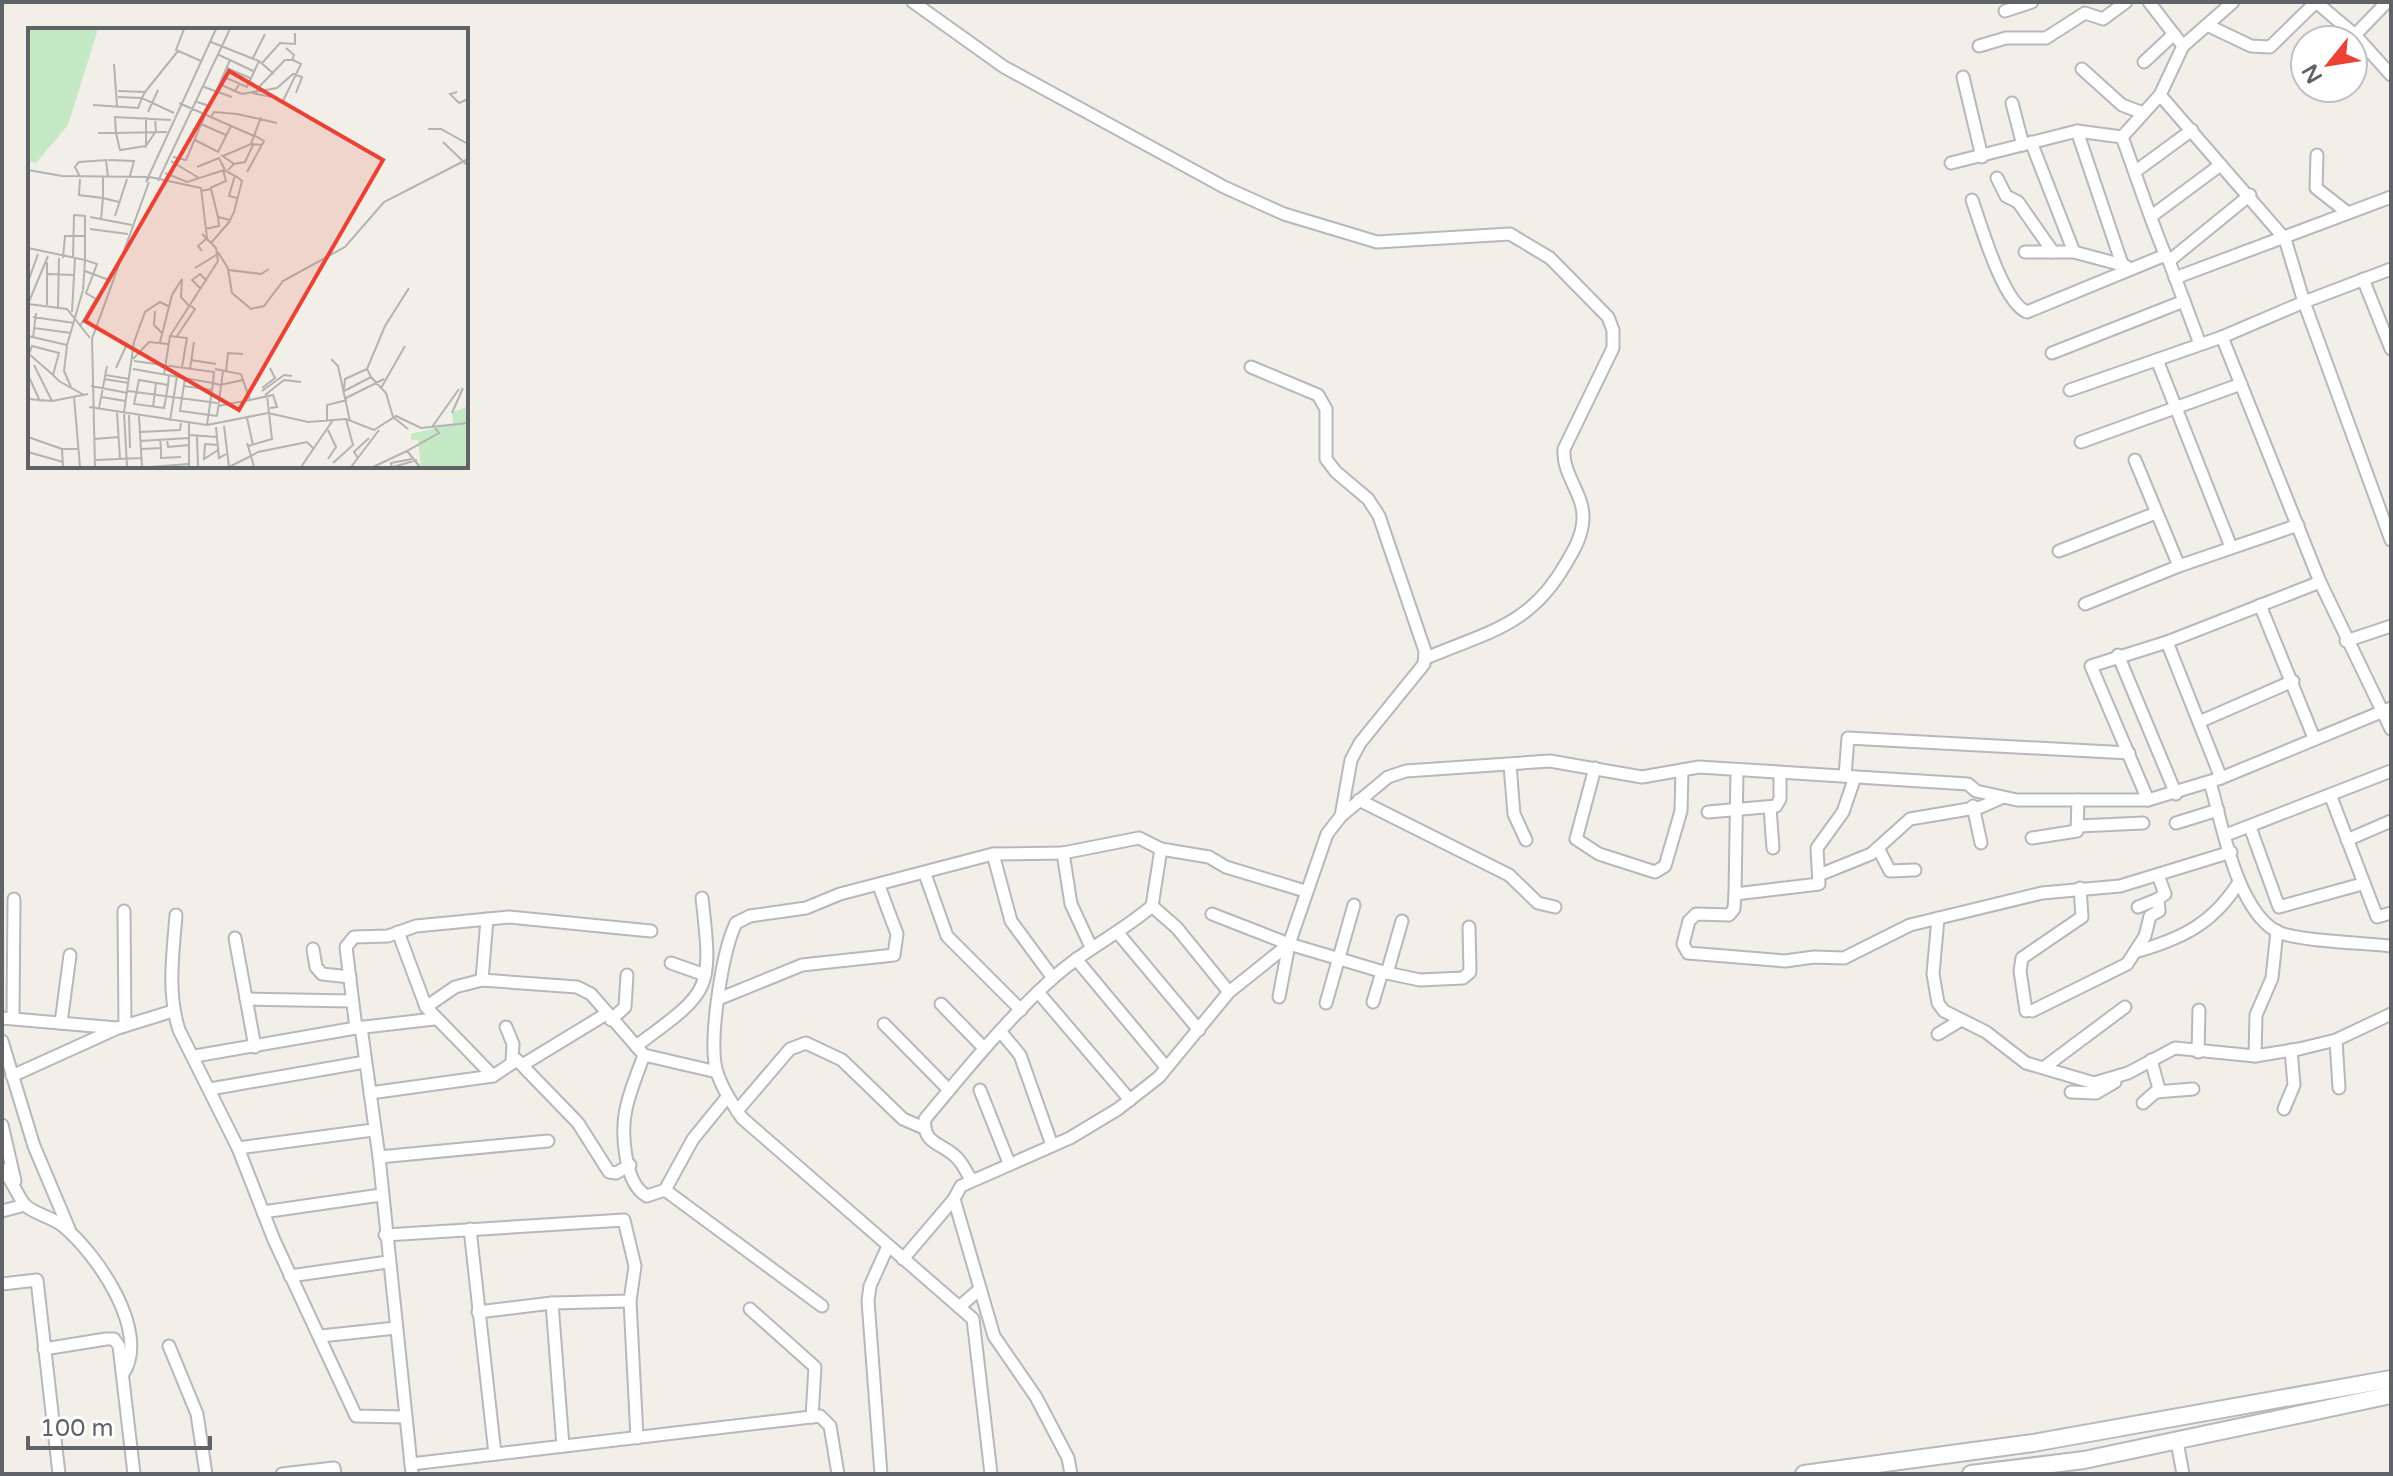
<svg xmlns="http://www.w3.org/2000/svg" width="2393" height="1476" viewBox="0 0 2393 1476" font-family="'Varela Round',sans-serif">
<style>
.lines{fill:none;stroke-linecap:round;stroke-linejoin:round}
.street-casing{stroke:#b5b8bc;stroke-width:15}
.secondary-casing{stroke:#b6babf;stroke-width:20}
.street{stroke:#fff;stroke-width:11}
.secondary{stroke:#fff;stroke-width:16}
.inset-road{fill:none;stroke:#b3b3b1;stroke-width:2}
.view{fill:#ea4335;fill-opacity:0.15;stroke:#ea4335;stroke-width:4}
.inset-edge{fill:none;stroke:#5f6368;stroke-width:4}
</style>
<rect width="100%" height="100%" fill="#f1efe8"/>
<g class="lines">
<defs>
<g id="street">
<path d="M913,2l91,65 220,120 60,27 93,28 133,-8 40,24 58,59 5,13v18l-49,101c-2,26 20,44 19,70 -1,18 -9,31 -18,46 -35,61 -78,67 -139,93"/>
<polyline points="2149,2 2183,46"/>
<polyline points="2233,2 2183,46 2160,95 2285,239 2304,302 2222,337 2320,582 2391,729"/>
<polyline points="2316,2 2355,35 2391,75"/>
<polyline points="2005,11 2032,2"/>
<polyline points="2207,25 2251,46 2270,47 2316,2"/>
<polyline points="2355,35 2387,2"/>
<polyline points="1979,46 2006,38 2046,38 2085,13 2103,19 2126,2"/>
<polyline points="2144,62 2174,34"/>
<polyline points="2082,69 2122,105 2143,113"/>
<polyline points="1963,77 1982,157"/>
<path d="M2160,95l-38,42c7,18 41,119 47,124l31,83"/>
<polyline points="2012,103 2023,145"/>
<polyline points="2077,131 2122,264"/>
<polyline points="2031,142 2074,252"/>
<polyline points="2317,155 2316,188 2348,213"/>
<polyline points="1951,163 2077,131 2122,137"/>
<polyline points="2136,171 2192,130"/>
<polyline points="1997,178 2006,196 2018,202 2053,252"/>
<path d="M1972,200c9,25 31,103 55,112l136,-56"/>
<polyline points="2153,215 2219,166"/>
<polyline points="2025,252 2074,252 2126,266"/>
<polyline points="2169,261 2250,195"/>
<polyline points="2391,269 2304,302 2391,540"/>
<polyline points="2175,278 2391,197"/>
<polyline points="2363,279 2391,349"/>
<polyline points="2052,353 2184,301"/>
<polyline points="2157,360 2231,547"/>
<polyline points="1251,367 1318,395 1326,409 1326,459 1336,472 1368,499 1379,516 1425,651 1424,664 1360,743 1351,760 1341,816"/>
<polyline points="2070,390 2222,337"/>
<polyline points="2081,442 2241,384"/>
<polyline points="2135,460 2179,566"/>
<polyline points="2059,551 2156,513"/>
<polyline points="2085,604 2179,566 2298,525"/>
<polyline points="2260,605 2314,738"/>
<polyline points="2346,641 2391,626"/>
<polyline points="2167,642 2221,778"/>
<polyline points="2118,655 2176,794"/>
<polyline points="2199,722 2293,681"/>
<polyline points="1510,765 1514,814 1526,840"/>
<polyline points="1595,768 1576,839 1599,854 1655,872 1665,866 1681,811 1682,770"/>
<polyline points="1845,776 1848,738 2129,753"/>
<polyline points="1855,777 1843,812 1817,848 1819,884 1735,894 1734,909 1729,915 1696,914 1689,921 1683,944 1688,953 1785,961 1814,957 1844,958 1910,925 2042,893 2120,886 2231,852"/>
<path d="M2210,782c12,41 26,126 66,149 18,10 90,12 115,15"/>
<polyline points="2331,797 2377,917 2391,913"/>
<polyline points="1359,800 1509,875 1538,903 1555,907"/>
<polyline points="2148,800 2091,666 2167,642 2320,582"/>
<polyline points="1973,806 1981,843"/>
<polyline points="1770,808 1773,848"/>
<polyline points="1708,812 1776,806 1780,799 1780,775"/>
<polyline points="2176,823 2218,810"/>
<polyline points="2079,826 2143,823"/>
<polyline points="2250,827 2279,907 2362,884"/>
<polyline points="2226,835 2391,771"/>
<polyline points="2032,838 2077,831 2078,800"/>
<polyline points="2347,840 2391,821"/>
<polyline points="1878,848 1890,871 1915,870"/>
<polyline points="1063,853 1139,838 1161,849 1209,857 1226,867 1305,891"/>
<polyline points="993,854 1011,921 1053,978"/>
<polyline points="925,874 947,936 1021,1010"/>
<polyline points="1819,875 1871,854 1910,819 1981,807 2001,798"/>
<polyline points="1735,894 1737,771"/>
<polyline points="1152,906 1161,849"/>
<polyline points="2138,907 2158,899"/>
<polyline points="124,911 125,1026"/>
<polyline points="1212,914 1289,944"/>
<path d="M176,915c-3,39 -9,77 3,115l59,118 36,92 82,176 49,1"/>
<polyline points="1938,918 1933,974 1938,1003 1944,1011 1986,1032 2026,1063 2094,1083 2128,1073 2175,1048 2255,1056 2299,1049 2336,1040 2391,1014"/>
<polyline points="398,932 426,1007 493,1076"/>
<polyline points="1118,933 1199,1030"/>
<polyline points="235,938 255,1047"/>
<polyline points="313,949 316,967 322,974 350,977"/>
<path d="M2135,952c46,-13 78,-28 104,-70"/>
<polyline points="1076,959 1166,1067"/>
<polyline points="671,963 705,975"/>
<polyline points="1387,973 1420,980 1463,978 1470,972 1469,927"/>
<polyline points="482,980 487,919"/>
<polyline points="1038,992 1130,1100"/>
<polyline points="1279,997 1289,944 1327,834 1341,816 1388,777 1406,771 1550,761 1642,777 1699,767 1968,784 1976,791 2017,800 2148,800 2221,778 2391,708"/>
<polyline points="721,998 802,965 894,955 897,934 879,886"/>
<polyline points="246,999 352,1001"/>
<polyline points="1373,1002 1382,972"/>
<polyline points="1326,1003 1354,905"/>
<polyline points="941,1004 984,1048"/>
<polyline points="426,1007 455,987 482,980 577,987 591,994 644,1055"/>
<polyline points="2026,1011 2020,971 2022,958 2082,917 2080,888"/>
<polyline points="2032,1011 2127,964 2145,936 2150,916 2159,911 2158,899 2165,894 2158,875"/>
<polyline points="13,1016 14,899"/>
<polyline points="2,1018 117,1028"/>
<polyline points="611,1020 625,1007 627,975"/>
<polyline points="61,1023 70,955"/>
<polyline points="884,1024 949,1090"/>
<polyline points="361,1027 379,1157 412,1474"/>
<polyline points="506,1027 513,1044 512,1062"/>
<polyline points="356,1028 346,947 354,937 388,936 416,926 509,917 651,931"/>
<polyline points="1000,1031 1020,1055 1052,1145"/>
<polyline points="1938,1034 1961,1020"/>
<polyline points="2336,1040 2339,1088"/>
<polyline points="2,1041 34,1146 69,1229"/>
<path d="M636,1046c75,-55 77,-54 66,-148"/>
<polyline points="2198,1052 2199,1010"/>
<polyline points="195,1056 356,1028 434,1019"/>
<polyline points="2255,1056 2256,1015 2272,978 2277,931"/>
<polyline points="524,1064 606,1014"/>
<polyline points="2046,1066 2125,1007"/>
<polyline points="12,1076 118,1028 173,1011"/>
<polyline points="210,1089 365,1062"/>
<polyline points="980,1090 1009,1163"/>
<polyline points="2071,1092 2096,1093 2115,1082"/>
<polyline points="2156,1092 2193,1089"/>
<polyline points="370,1093 493,1076 517,1060 578,1123 609,1172 616,1173 630,1165"/>
<polyline points="728,1096 693,1139 665,1190 822,1306"/>
<polyline points="2143,1103 2159,1089 2151,1060"/>
<polyline points="2284,1109 2294,1085 2291,1050"/>
<polyline points="737,1111 790,1049 806,1043 842,1060 903,1119 924,1128"/>
<polyline points="2,1125 15,1181"/>
<polyline points="238,1148 373,1130"/>
<polyline points="379,1157 548,1141"/>
<path d="M2,1169c11,12 16,28 23,36 9,9 27,12 38,21 34,28 88,106 60,148"/>
<path d="M971,1179c-5,-7 -9,-17 -15,-22 -14,-14 -34,-13 -31,-38 41,-49 81,-99 128,-141 30,-28 68,-45 99,-72l25,22 52,64"/>
<path d="M665,1190l-18,6c-23,-12 -26,-64 -21,-87 4,-19 12,-37 18,-54l73,17"/>
<polyline points="2,1211 25,1205"/>
<polyline points="263,1212 381,1195"/>
<polyline points="470,1229 495,1454"/>
<polyline points="385,1235 624,1220 635,1266 630,1301 637,1438"/>
<polyline points="903,1259 954,1199"/>
<polyline points="290,1276 388,1262"/>
<polyline points="2,1284 37,1280 59,1474"/>
<polyline points="552,1303 563,1446"/>
<polyline points="959,1307 980,1289"/>
<polyline points="750,1309 815,1367 812,1417"/>
<polyline points="478,1312 552,1303 630,1301"/>
<polyline points="321,1336 396,1328"/>
<polyline points="169,1346 197,1414 206,1474"/>
<polyline points="44,1349 106,1339 114,1339 119,1346 134,1474"/>
<polyline points="2177,1442 2183,1474"/>
<polyline points="411,1464 820,1416 830,1426 838,1474"/>
<polyline points="282,1474 334,1468 335,1474"/>
<polyline points="881,1474 868,1301 870,1286 888,1246"/>
<path d="M991,1474l-18,-155 -231,-201c-10,-15 -21,-31 -26,-49 -7,-32 6,-117 20,-146l14,-7 56,-8 34,-14 153,-40 70,-1 8,51 20,43"/>
<polyline points="1071,1474 1068,1458 1036,1397 994,1336 954,1199 961,1186 1070,1138 1118,1109 1159,1077 1229,992 1289,944 1387,973 1402,921"/>
</g>
<g id="secondary">
<polyline points="1804,1474 2033,1443 2391,1379"/>
<polyline points="1971,1474 2084,1460 2391,1395"/>
</g>
</defs>
<use href="#street" class="street-casing"/>
<use href="#secondary" class="secondary-casing"/>
<use href="#street" class="street"/>
<use href="#secondary" class="secondary"/>
</g>
<g transform="translate(28 28)">
<rect width="440" height="440" fill="#f1efe8"/>
<path d="M0,1h70l-30,96 -32,38 -8,-2zM440,378v61h-47l-3,-27h-7v-6l42,-10 -1,-11z" fill="#c5e8c5"/>
<path class="inset-road" d="M156,1l-8,21 25,11M183,14l48,19 15,13M225,30l12,-24M202,32l23,11M234,35l18,-20 15,1v-11M86,36l3,42M199,40l23,10M196,49l23,10 12,-26M191,56l16,7 5,-8M176,59l28,10M204,62l10,4 35,-6 16,-14 9,3 -6,16M228,62l29,-30h7l2,-5 -8,-7M117,64l33,-41M429,64l-7,2 9,9 9,-4M224,65l25,5M90,69l24,1 3,-6 -27,-1M169,74l13,4 20,-46 -11,-5M151,75l75,33M254,75l19,-39 -8,-4M65,77l45,3 4,-10 32,15M120,84l10,-22M118,89v29l10,-15 -1,-13M183,89l3,-5 23,2 40,9M173,96l25,11M400,101h13l27,15M139,104l-51,1 -1,-16 56,3M70,105h18l4,17 26,-4M167,112l23,12 13,-26M415,114l25,24M223,116l10,-27M193,127l13,9 -6,6M195,128l28,-12 11,1M145,129l13,3 19,-45M80,132l26,1 -4,15M143,133l28,17M206,136l11,-2 8,-17M169,139l22,-9 6,12M0,142l34,6 85,1M219,144l17,-31 -10,-6M137,145l22,9 37,-12 13,7 5,4 -8,31 -4,8 -12,-3M207,147l-6,21 8,2M52,149l-5,-10 4,-5 27,-2 2,17M122,149l51,11 6,50 -9,8 4,5M122,149l-4,5 70,-153M52,151l-1,16 24,3v-21M130,153l72,-152M182,160l16,-7 -3,-11M173,163l10,-2 7,28 1,9 -14,3M87,188l12,-37M62,189l42,8M73,191l2,-21 16,4M62,201l38,5M183,215l19,-22M0,220l57,12 -2,30 -16,55 -39,-9M190,224l11,18 32,4 8,-5M45,229l1,-42 11,1v43M35,230l2,-22h20M167,240l23,-14M200,241l4,24 19,16 13,-3 19,-25 62,-34 39,-45 84,-43M57,243l24,9M20,246l25,1M0,254l10,-28M173,261l-9,-9 8,-6 7,7M0,276l39,5 23,29M0,276l20,-48M19,277v-43M30,279l1,-49M127,283l-1,14 8,8M44,284l3,-54M5,289l41,6M52,298l16,-27 -10,-6 11,-29 -12,-4M6,300l37,5M142,308l17,2 -5,29M149,308l18,-27 -4,-3M5,310l3,-25M132,314l12,-47 10,-16 -1,18 9,10M39,318l-3,25 7,16M105,331l16,-17 19,2M303,331l7,7 12,55M163,332l25,4M106,333l80,11 -1,11 7,2 23,-5 7,20 -32,6M6,337l18,36M88,340l10,-22M105,341l80,14 -6,42M162,341l4,-27M187,341l26,5 2,6M198,343l2,-18 15,1M136,346l6,-38 48,-75 -2,-13 -14,-14M0,347l12,26M25,347l6,-22 -27,-7 -3,8 24,21 6,6 25,14M77,347l25,4M343,349l-4,-8 18,-43 24,-38M157,350l-5,33 37,5M76,351l25,4M140,357l-29,-5 -5,24 30,4 2,-11 2,-12 1,-10M63,358l37,7M156,358l28,4M234,360l13,-10 -5,-10M353,360l24,-42M316,361l1,-10 22,-10M100,363l89,12M234,363l22,-16 8,1M316,363l27,-14 15,16 7,24 15,12M237,367l19,-15 17,2M46,369l6,70M73,369l25,4M318,370l38,-19M0,371l24,2 36,-7M222,372l23,-5 4,12 -7,1M61,379l118,18 61,-12 40,9 38,-3 28,11 22,-14 25,12 47,-5M125,379l3,-24M71,380l8,-42M89,385l3,46M424,385l11,-25M101,387l1,33M111,388l3,51M189,388l6,-45M219,390l6,27M299,392v-15l20,-5M142,393l7,-45M161,394v45M196,398l5,41M188,399l3,31 7,-4M404,399l27,-38M112,404l40,-2 1,-7M161,407l28,2M169,408l1,31M0,409l34,12M66,411l25,-2M139,411l1,8 21,-2M112,413l49,-3M190,417l-13,-1 -1,15 14,-9M220,418l24,-7 -5,-43M133,420v10l20,-1M113,421l20,-1 -1,-9M0,424l35,10M330,430l-4,-6 15,-14M300,431l8,-12 -8,-17M68,432l45,-2M305,435l20,-18 -7,-26M35,439l-1,-18h16M67,439l-3,-128 57,-157M99,439l-3,-55 10,-70 11,-30 15,-10 10,5M123,439l37,-3M201,439l22,-11 -4,-13M226,439l-3,-11 7,-4 49,-10 6,6M273,439l32,-47M323,439l28,-37M345,439l34,-16M364,439l-1,-4 21,-4M365,439l24,-7M392,439l-13,-16 32,-18 -4,-5"/>
<path class="view" d="M201,43l154,89 -144,250 -154,-89z"/>
<rect width="440" height="440" class="inset-edge"/>
</g>
<rect width="2393" height="1476" fill="none" stroke="#5f6368" stroke-width="8"/>
<g transform="translate(2329 64) rotate(240)"><circle r="38" fill="#ffffff" stroke="#bfc1c3" stroke-width="2"/>
<path d="M0-6L14 30L0 20L-14 30Z" fill="#ea4335"/>
<text y="-12" font-size="22" font-weight="bold" text-anchor="middle" fill="#5f6368">N</text>
</g>
<path d="M28 1436v12h182v-12" fill="none" stroke="#5f6368" stroke-width="4"/>
<text x="40" y="1436" font-size="24" fill="#5f6368" stroke="#ffffff" stroke-width="6" paint-order="stroke">100 m</text>
</svg>
